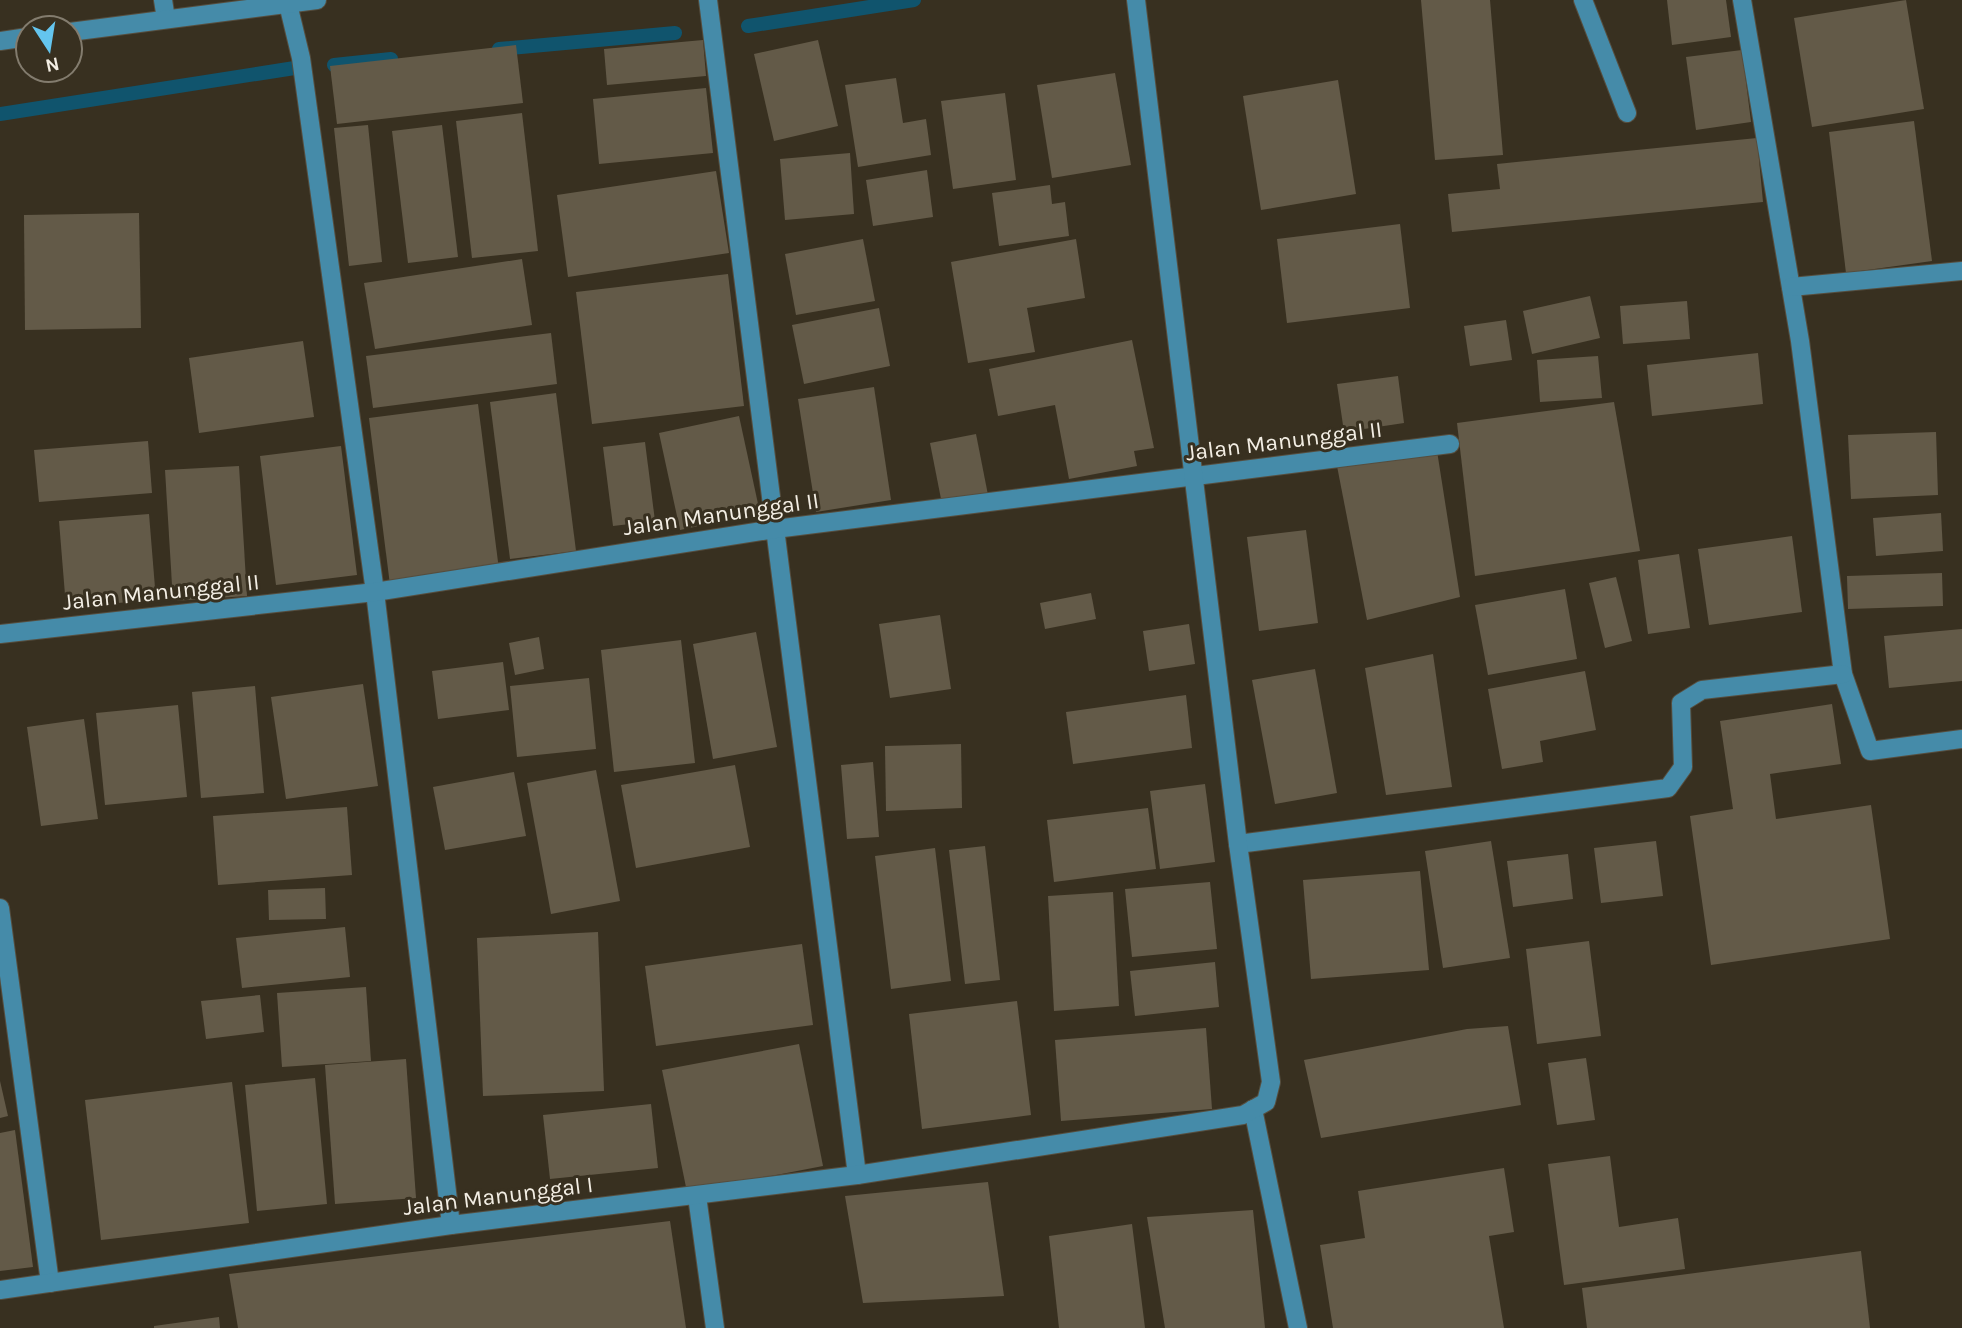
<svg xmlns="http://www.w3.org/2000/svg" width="1962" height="1328" viewBox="0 0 1962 1328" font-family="Karla,sans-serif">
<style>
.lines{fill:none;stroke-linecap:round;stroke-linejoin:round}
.stream{stroke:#10546d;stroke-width:14}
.building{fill:#635a48}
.minor-casing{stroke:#564e3f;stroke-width:20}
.minor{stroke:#458ba9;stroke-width:18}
.labels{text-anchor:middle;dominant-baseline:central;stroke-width:6;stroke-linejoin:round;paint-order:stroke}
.street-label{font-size:23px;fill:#f3eee4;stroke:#383020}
</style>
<rect width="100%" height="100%" fill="#383020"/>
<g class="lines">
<g class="stream">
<polyline points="748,26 914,0"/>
<polyline points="499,49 675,33"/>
<polyline points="334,65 391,59"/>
<polyline points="0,114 301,67"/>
</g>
</g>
<g class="building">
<polygon points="1421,0 1490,0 1503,155 1435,160"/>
<polygon points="1667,0 1726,0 1731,37 1672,45"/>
<polygon points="1906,0 1924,109 1812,127 1794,18"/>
<polygon points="703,40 706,76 607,85 604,49"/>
<polygon points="818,40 838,126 774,141 754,54"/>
<polygon points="516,45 523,103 337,124 330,66"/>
<polygon points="1742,50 1751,122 1696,130 1686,57"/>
<polygon points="1115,73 1131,165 1052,178 1037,85"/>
<polygon points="896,78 903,123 926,119 931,155 858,167 845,85"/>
<polygon points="1338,80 1356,194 1261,210 1243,96"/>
<polygon points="706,88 713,153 599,164 593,99"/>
<polygon points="1005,93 1016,180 953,189 941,101"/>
<polygon points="522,113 538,251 472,258 456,121"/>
<polygon points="1914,121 1932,261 1846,273 1829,132"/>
<polygon points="368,125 382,262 349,266 334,128"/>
<polygon points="442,125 458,257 408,263 392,131"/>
<polygon points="1757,138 1763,202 1452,232 1448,194 1500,189 1497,164"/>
<polygon points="850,153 854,214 785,220 780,159"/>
<polygon points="927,170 933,217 873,226 866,180"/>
<polygon points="716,171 729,253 568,277 557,195"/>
<polygon points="1050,185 1052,204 1065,202 1069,236 999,246 992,193"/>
<polygon points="139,213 141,328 25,330 24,215"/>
<polygon points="1400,224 1410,308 1287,323 1277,239"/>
<polygon points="863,239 875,301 796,315 785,254"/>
<polygon points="1076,239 1085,298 1027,308 1035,352 968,363 951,262"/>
<polygon points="522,259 532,325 375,349 364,283"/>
<polygon points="728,274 744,406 592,424 576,292"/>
<polygon points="1590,296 1600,338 1532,354 1523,311"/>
<polygon points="1687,301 1690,339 1623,344 1620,306"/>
<polygon points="879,308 890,366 804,384 792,325"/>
<polygon points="1506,320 1512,360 1470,366 1464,326"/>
<polygon points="551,333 557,384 373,408 366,356"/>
<polygon points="1132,340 1154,448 1134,451 1137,466 1069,479 1055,405 998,416 989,369"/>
<polygon points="303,341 314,417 199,433 189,358"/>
<polygon points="1758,353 1763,404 1652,416 1647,365"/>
<polygon points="1598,356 1602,398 1540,402 1537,360"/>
<polygon points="1398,376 1404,423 1344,432 1337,384"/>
<polygon points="874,387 891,500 816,512 798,399"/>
<polygon points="556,393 576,551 510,559 490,402"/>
<polygon points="1614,402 1640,551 1475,576 1457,423"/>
<polygon points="478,404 499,570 390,585 369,418"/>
<polygon points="739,416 760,513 680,530 659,433"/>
<polygon points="1936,432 1938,495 1851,499 1848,435"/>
<polygon points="976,434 988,495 942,504 930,443"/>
<polygon points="148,441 152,493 39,502 34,450"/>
<polygon points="645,442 655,521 613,526 603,447"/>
<polygon points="341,446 357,575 276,585 260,456"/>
<polygon points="1437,451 1460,597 1367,620 1337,466"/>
<polygon points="239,466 247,596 173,601 165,470"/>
<polygon points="1941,513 1943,551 1876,556 1873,518"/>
<polygon points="149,514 156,600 66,607 59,521"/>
<polygon points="1306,530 1318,623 1259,631 1247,537"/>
<polygon points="1792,536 1802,612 1709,625 1698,549"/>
<polygon points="1679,554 1690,628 1648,634 1638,560"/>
<polygon points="1942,573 1943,606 1848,609 1847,576"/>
<polygon points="1616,577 1632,641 1605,648 1589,583"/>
<polygon points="1565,589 1577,659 1488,675 1475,605"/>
<polygon points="1091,593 1096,619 1045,629 1040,603"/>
<polygon points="940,615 951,689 890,698 879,624"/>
<polygon points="1189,624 1195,664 1149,671 1143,631"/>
<polygon points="1962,629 1962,681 1889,688 1884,636"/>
<polygon points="756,632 777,747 713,759 693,644"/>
<polygon points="539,637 544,669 515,675 509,643"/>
<polygon points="681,640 695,763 614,772 601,650"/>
<polygon points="1433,654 1452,787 1386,795 1365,668"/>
<polygon points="503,662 509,710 438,719 432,671"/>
<polygon points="1315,669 1337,793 1275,804 1252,680"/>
<polygon points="1585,671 1596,730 1540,741 1543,762 1502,769 1488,689"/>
<polygon points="589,678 596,749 517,757 510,686"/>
<polygon points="363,684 378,786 286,799 271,697"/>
<polygon points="255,686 264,793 201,798 192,692"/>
<polygon points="1186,695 1192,748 1073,764 1066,712"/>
<polygon points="1832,704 1841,764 1770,774 1776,819 1871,805 1890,939 1711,965 1690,816 1733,809 1720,721"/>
<polygon points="178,705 187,797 105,805 96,713"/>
<polygon points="84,719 98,819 41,826 27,727"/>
<polygon points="961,744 962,808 886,811 885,746"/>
<polygon points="873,762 879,837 847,839 841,765"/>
<polygon points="735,765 750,847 636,868 621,785"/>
<polygon points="596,770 620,901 551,914 527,783"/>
<polygon points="514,772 526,836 445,850 433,787"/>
<polygon points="1205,784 1215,862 1160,869 1150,791"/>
<polygon points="347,807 352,875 218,885 213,816"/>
<polygon points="1148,808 1156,869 1054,882 1047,820"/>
<polygon points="1491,841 1510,958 1443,968 1425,851"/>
<polygon points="1656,841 1663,896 1601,903 1594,848"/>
<polygon points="985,846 1000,980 965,984 949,850"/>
<polygon points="935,848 951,981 891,989 875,856"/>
<polygon points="1568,854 1573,899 1513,907 1507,861"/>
<polygon points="1420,871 1429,970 1311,979 1303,880"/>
<polygon points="1210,882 1217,949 1132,957 1125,889"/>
<polygon points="325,888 326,919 269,920 268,890"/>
<polygon points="1113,892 1119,1006 1054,1011 1048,896"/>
<polygon points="345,927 350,977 242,988 236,938"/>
<polygon points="598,932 604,1091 483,1096 477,938"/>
<polygon points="1589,941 1601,1036 1537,1044 1526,949"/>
<polygon points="802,944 813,1025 656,1046 645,966"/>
<polygon points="1215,962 1219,1007 1135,1016 1130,971"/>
<polygon points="366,987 371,1061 282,1067 277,993"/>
<polygon points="260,995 264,1032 206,1039 201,1001"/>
<polygon points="1017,1001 1031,1115 922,1129 909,1014"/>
<polygon points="1508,1026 1521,1105 1321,1138 1304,1060 1467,1029"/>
<polygon points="1206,1028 1212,1109 1061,1121 1055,1040"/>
<polygon points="799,1044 823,1166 687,1192 662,1070"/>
<polygon points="1586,1058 1595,1120 1557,1125 1548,1063"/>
<polygon points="406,1059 416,1198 335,1204 325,1065"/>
<polygon points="315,1078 327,1204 257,1211 245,1085"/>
<polygon points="0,1081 8,1116 0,1118"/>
<polygon points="232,1082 249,1223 101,1240 85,1100"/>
<polygon points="651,1104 658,1168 550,1179 543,1115"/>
<polygon points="15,1130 33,1267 0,1271 0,1133"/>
<polygon points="1610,1156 1619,1227 1678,1218 1685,1269 1564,1285 1548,1164"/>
<polygon points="1504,1168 1514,1232 1489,1236 1504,1328 1333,1328 1320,1245 1365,1238 1358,1191"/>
<polygon points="988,1182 1004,1296 863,1303 845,1196"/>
<polygon points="1253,1210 1265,1328 1165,1328 1147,1217"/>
<polygon points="670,1221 686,1328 238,1328 229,1274"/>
<polygon points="1132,1224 1145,1328 1059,1328 1049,1236"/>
<polygon points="1861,1251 1870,1328 1587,1328 1582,1288"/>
<polygon points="219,1317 220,1328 154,1328 154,1326"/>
</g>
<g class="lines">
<defs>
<g id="minor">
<polyline points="163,0 166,19"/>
<polyline points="708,0 857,1175"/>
<polyline points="1583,0 1627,113"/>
<polyline points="1742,0 1800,341 1843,674 1870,751 1962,739"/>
<polyline points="288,4 301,58 375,592 451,1225"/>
<polyline points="70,32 317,0"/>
<polyline points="0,41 28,37"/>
<polyline points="1791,287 1962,271"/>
<polyline points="0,634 375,592 775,529 1450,444"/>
<polyline points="1238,844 1668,788 1683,767 1681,703 1702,690 1843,674"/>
<polyline points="0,908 50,1283"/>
<polyline points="1253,1109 1298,1328"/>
<polyline points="697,1196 715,1328"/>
<polyline points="0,1290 451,1225 857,1175 1243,1115 1266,1102 1271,1082 1238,844 1136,0"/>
</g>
</defs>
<use href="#minor" class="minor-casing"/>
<use href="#minor" class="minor"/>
</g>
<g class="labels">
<g class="street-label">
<text transform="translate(1284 441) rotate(-7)">Jalan Manunggal II</text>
<text transform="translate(721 514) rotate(-8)">Jalan Manunggal II</text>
<text transform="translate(161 592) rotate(-6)">Jalan Manunggal II</text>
<text transform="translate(498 1196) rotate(-7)">Jalan Manunggal I</text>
</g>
</g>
<g transform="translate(49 49) rotate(168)"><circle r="33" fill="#383020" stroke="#837c6e" stroke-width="2"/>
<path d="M0-5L12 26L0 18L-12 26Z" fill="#64c5ee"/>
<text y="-10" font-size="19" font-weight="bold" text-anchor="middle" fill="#f3eee4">N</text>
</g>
</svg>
